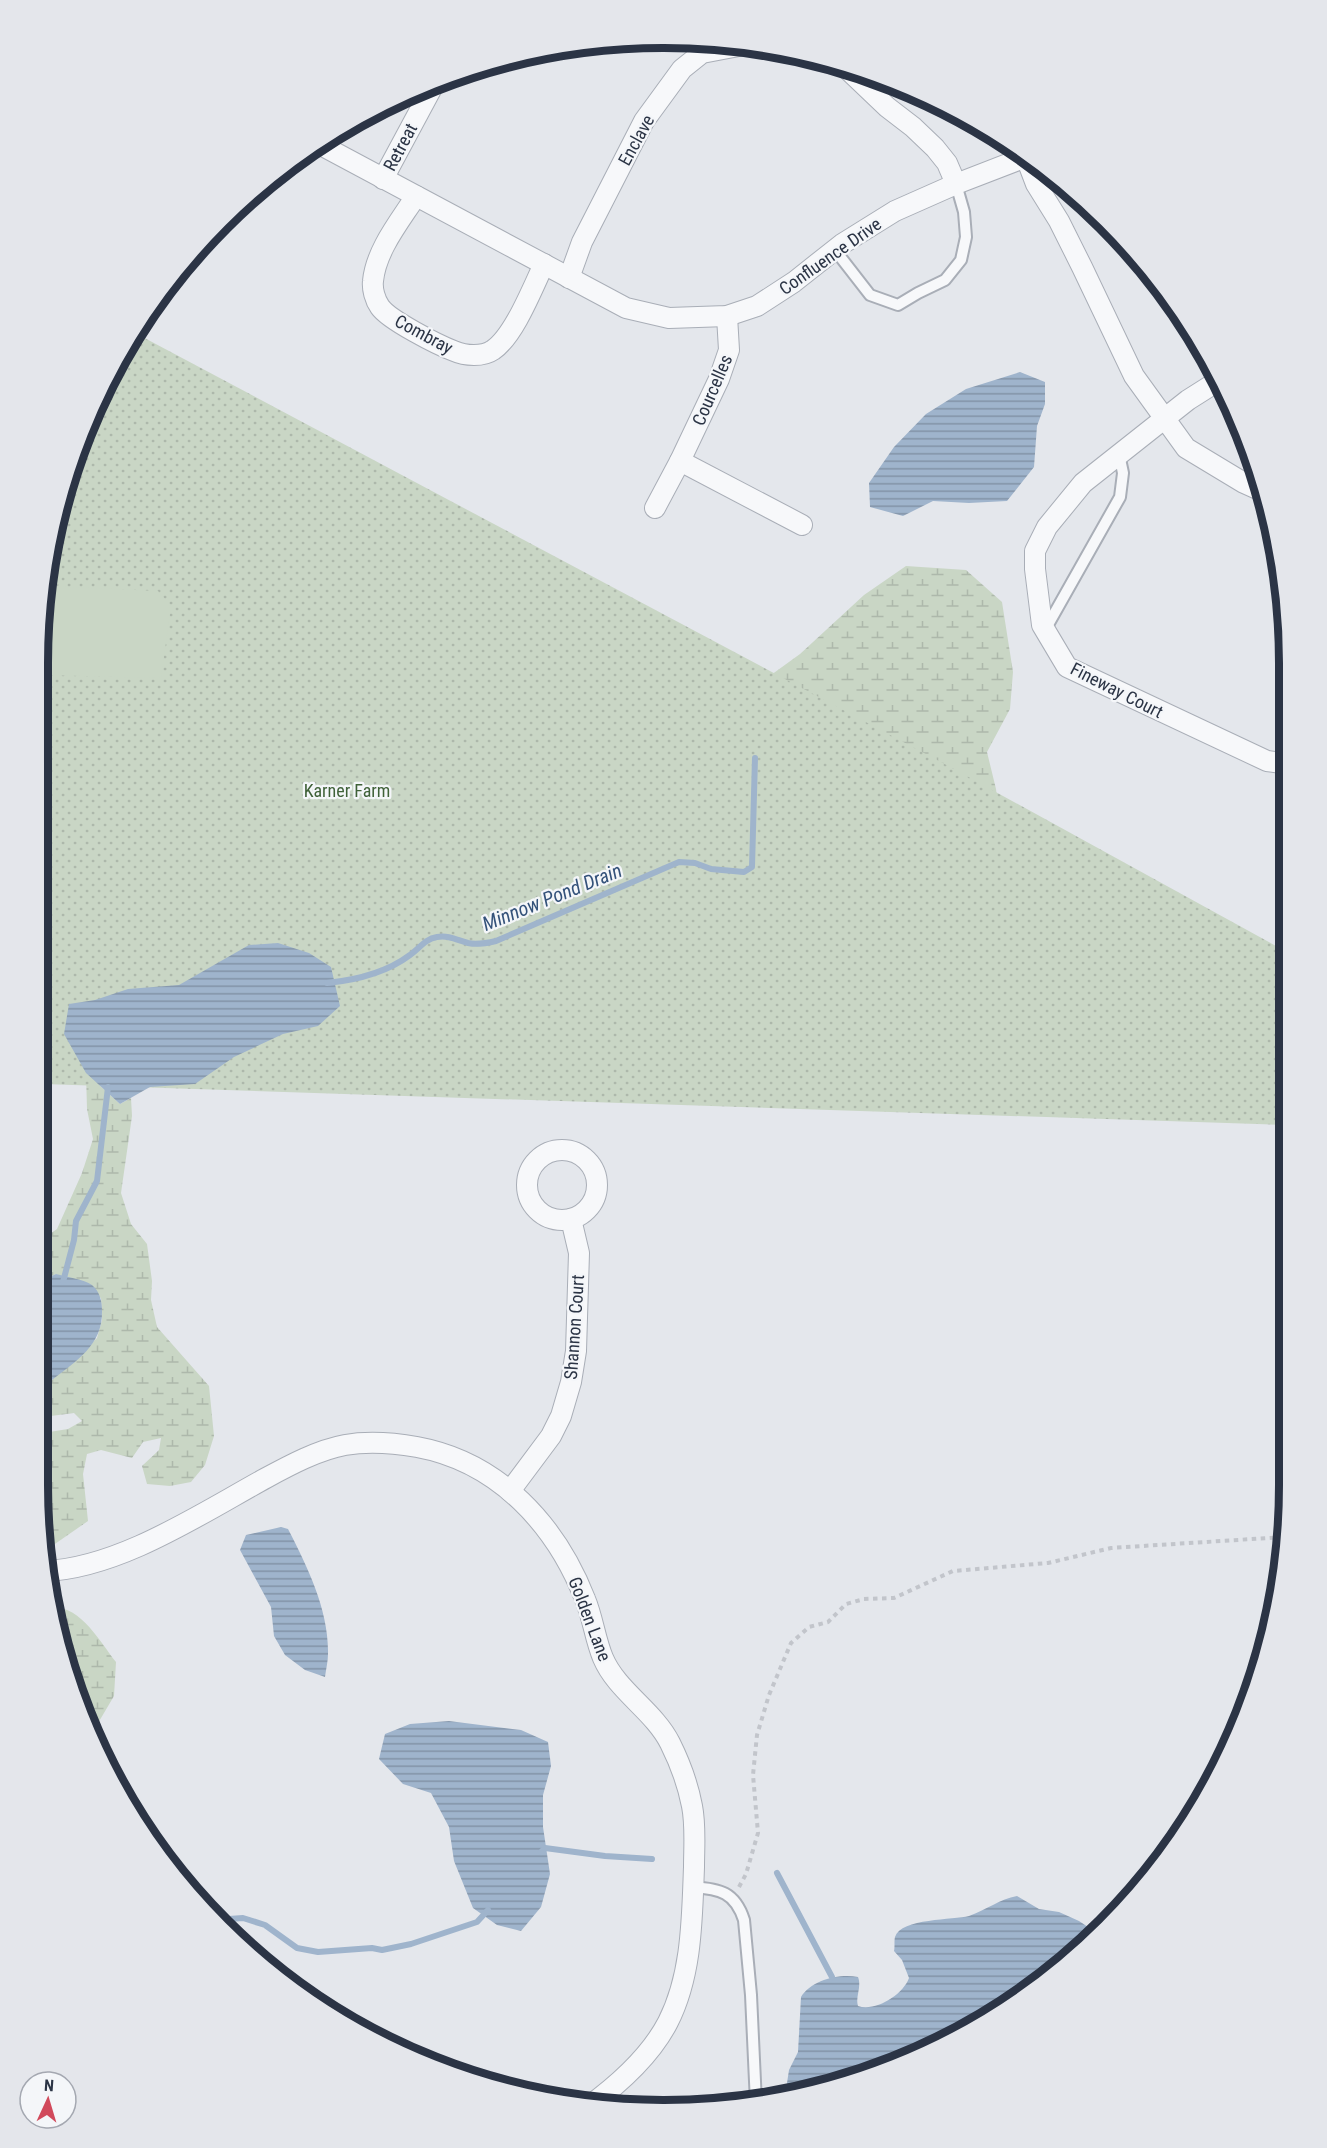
<svg xmlns="http://www.w3.org/2000/svg" width="1327" height="2148" viewBox="0 0 1327 2148" font-family="'Roboto Condensed',sans-serif">
<style>
.wetland{fill:url(#wetland-marsh)}
.park{fill:url(#park-dots)}
.garden{fill:#c9d6c5}
.water{fill:url(#water-rules)}
.lines{fill:none;stroke-linecap:round;stroke-linejoin:round}
.stream{stroke:#9fb4cc;stroke-width:6}
.service-casing{stroke:#a9aeb7;stroke-width:14}
.minor-casing{stroke:#a9aeb7;stroke-width:22}
.path{stroke:#c2c5cb;stroke-width:4;stroke-dasharray:4.5 4.5;stroke-linecap:butt}
.service{stroke:#f7f8fa;stroke-width:10}
.minor{stroke:#f7f8fa;stroke-width:20}
.labels{text-anchor:middle;dominant-baseline:central;stroke-width:4.5;stroke-linejoin:round;paint-order:stroke}
.street-label{font-size:18px;fill:#2b3445;stroke:#f4f6f9}
.park-label{font-size:18px;fill:#3f6138;stroke:#f4f6f9}
.water-label{font-size:20px;font-style:italic;fill:#34527a;stroke:#f4f6f9}
.rim{fill:none;stroke:#2b3445;stroke-width:8}
</style>
<defs>
<pattern id="wetland-marsh" width="20" height="14" patternUnits="userSpaceOnUse" patternTransform="scale(1.5)"><rect width="20" height="14" fill="#c9d6c5"/><path d="M1 5h8M5 5V1M11 12h8M15 12V8" fill="none" stroke="#adb8ab"/></pattern>
<pattern id="park-dots" width="8" height="8" patternUnits="userSpaceOnUse" patternTransform="scale(1.5)"><rect width="8" height="8" fill="#c9d6c5"/><path d="M2 2h.1M6 6h.1" fill="none" stroke="#adb8ab" stroke-width="1.8" stroke-linecap="round"/></pattern>
<pattern id="water-rules" width="6" height="5" patternUnits="userSpaceOnUse" patternTransform="scale(1.5)"><rect width="6" height="5" fill="#9fb4cc"/><path d="M0 2.5h6" fill="none" stroke="#8293a7"/></pattern>
</defs>
<rect width="100%" height="100%" fill="#e4e7ec"/>
<g class="wetland">
<polygon points="906,566 966,570 1002,602 1013,672 1010,709 987,752 996,789 1001,831 742,696 800,654 864,595"/>
<polygon points="86,1073 120,1104 131,1098 132,1116 121,1193 131,1224 147,1244 152,1281 151,1300 157,1327 209,1386 214,1436 205,1465 191,1482 170,1486 147,1484 142,1466 159,1450 161,1438 143,1442 132,1458 101,1450 87,1454 83,1474 88,1521 52,1546 43,1546 43,1433 68,1429 82,1421 74,1413 43,1417 43,1378 52,1380 97,1338 102,1320 101,1298 56,1274 43,1280 43,1239 57,1229 82,1173 93,1139 87,1109"/>
<path d="M52,1607c29,-1 48,35 64,55l-2,34 -23,39 -20,-50z"/>
</g>
<polygon class="park" points="137,334 954,769 1287,952 1286,1125 43,1084 43,582 85,424"/>
<polygon class="garden" points="43,586 158,591 171,606 161,678 43,675"/>
<g class="water">
<polygon points="1020,372 1045,382 1045,404 1037,426 1034,467 1007,501 969,503 933,501 903,516 870,507 869,483 894,447 926,414 966,389"/>
<polygon points="278,943 309,953 331,967 340,1006 318,1026 283,1034 234,1057 195,1084 150,1087 120,1104 86,1073 64,1034 69,1004 95,1000 128,989 179,985 249,945"/>
<path d="M56,1274c10,3 28,5 36,11 8,7 10,16 10,26 1,34 -26,50 -50,69l-9,-2v-98z"/>
<path d="M281,1527l7,2c19,37 41,81 40,125 0,7 -2,15 -3,23l-20,-7 -20,-15 -11,-19 -3,-29 -31,-57 6,-15z"/>
<polygon points="449,1721 521,1730 548,1742 551,1766 543,1795 543,1827 550,1874 541,1907 521,1931 497,1925 473,1908 454,1861 449,1827 431,1793 403,1784 379,1759 385,1734 410,1724"/>
<path d="M1017,1896l22,13 20,3 20,9 15,10 -50,50 -103,65 -77,31 -79,19 4,-26 9,-18 3,-55c10,-17 39,-24 57,-20 4,10 -3,20 0,29 17,6 45,-11 51,-28l-7,-18 -8,-9c1,-4 0,-10 1,-14 6,-19 59,-17 74,-21 17,-6 31,-17 48,-20z"/>
</g>
<g class="lines">
<g class="stream">
<path d="M327,983c30,-3 59,-10 83,-28 10,-7 15,-16 27,-18 12,-2 20,3 31,6 10,2 19,0 28,-2l183,-79 16,1 16,6 33,3 8,-5 3,-109"/>
<polyline points="63,1282 74,1240 76,1221 97,1181 108,1087"/>
<polyline points="541,1852 545,1848 605,1856 652,1859"/>
<polyline points="777,1873 832,1977"/>
<polyline points="215,1920 243,1918 265,1925 297,1948 318,1952 372,1948 382,1950 411,1944 477,1922 488,1910"/>
</g>
<defs>
<g id="service">
<polyline points="835,250 870,295 898,305 918,293 945,280 961,260 966,237 964,212 956,184"/>
<polyline points="1045,630 1120,497 1123,473 1119,454"/>
<path d="M693,1887c27,2 42,5 51,33l7,75 5,108"/>
</g>
<g id="minor">
<polyline points="843,65 887,107 913,127 935,148 947,163 956,184"/>
<polyline points="319,144 626,308 669,318 727,316 757,306 794,282 842,244 895,211 956,184 1026,157"/>
<polyline points="1025,155 1036,184 1059,221 1082,267 1134,376 1186,448 1244,483 1264,492"/>
<polyline points="383,179 434,84"/>
<path d="M416,196c-16,25 -40,54 -43,85 -1,8 2,19 7,26 9,13 58,38 74,44 11,5 29,6 39,-1 21,-14 40,-63 51,-86"/>
<polyline points="569,278 582,242 644,121 682,69 702,53 744,45"/>
<polyline points="727,316 729,350 719,379 680,461 802,525"/>
<polyline points="1218,381 1188,400 1083,483 1047,527 1035,551 1035,569 1042,625 1067,667 1267,761 1288,764"/>
<polyline points="655,508 680,461"/>
<circle cx="562" cy="1185" r="35"/>
<polyline points="510,1491 551,1436 561,1416 571,1382 576,1351 579,1253 571,1219"/>
<path d="M44,1571c74,-2 158,-58 222,-93 24,-13 52,-28 79,-33 23,-4 49,-2 72,2 82,15 139,78 168,152 8,19 10,40 18,59 14,33 51,53 67,85 10,20 18,42 22,63 4,20 2,41 2,61 -2,52 -2,108 -26,155 -17,33 -49,62 -79,84"/>
</g>
</defs>
<use href="#service" class="service-casing"/>
<use href="#minor" class="minor-casing"/>
<polyline class="path" points="739,1887 746,1874 758,1833 753,1775 757,1735 769,1695 791,1643 809,1627 828,1622 846,1604 864,1599 894,1598 953,1571 1048,1563 1111,1548 1284,1537"/>
<use href="#service" class="service"/>
<use href="#minor" class="minor"/>
</g>
<g class="labels">
<g class="street-label">
<text transform="translate(636 140) rotate(-61)">Enclave</text>
<text transform="translate(400 147) rotate(-62)">Retreat</text>
<text transform="translate(830 256) rotate(-35)">Confluence Drive</text>
<text transform="translate(424 334) rotate(28)">Combray</text>
<text transform="translate(712 390) rotate(-67)">Courcelles</text>
<text transform="translate(1117 690) rotate(27)">Fineway Court</text>
<text transform="translate(574 1327) rotate(-86)">Shannon Court</text>
<text transform="translate(590 1619) rotate(69)">Golden Lane</text>
</g>
<g class="park-label">
<text x="347" y="790">Karner Farm</text>
</g>
<g class="water-label">
<text transform="translate(552 897) rotate(-22)">Minnow Pond Drain</text>
</g>
</g>
<path d="M0 0H1327V2148H0ZM663 48H664A615 615 0 0 1 1279 663V1485A615 615 0 0 1 664 2100H663A615 615 0 0 1 48 1485V663A615 615 0 0 1 663 48Z" fill="#e4e6eb" fill-rule="evenodd"/>
<path class="rim" d="M663 48H664A615 615 0 0 1 1279 663V1485A615 615 0 0 1 664 2100H663A615 615 0 0 1 48 1485V663A615 615 0 0 1 663 48Z"/>
<g transform="translate(48 2100) rotate(4)"><circle r="28" fill="#f4f6f9" stroke="#a4a8b1" stroke-width="1.5"/>
<path d="M0-4.5L10 22L0 15L-10 22Z" fill="#d1495b"/>
<text y="-9" font-size="16" font-weight="bold" text-anchor="middle" fill="#2b3445">N</text>
</g>
</svg>
